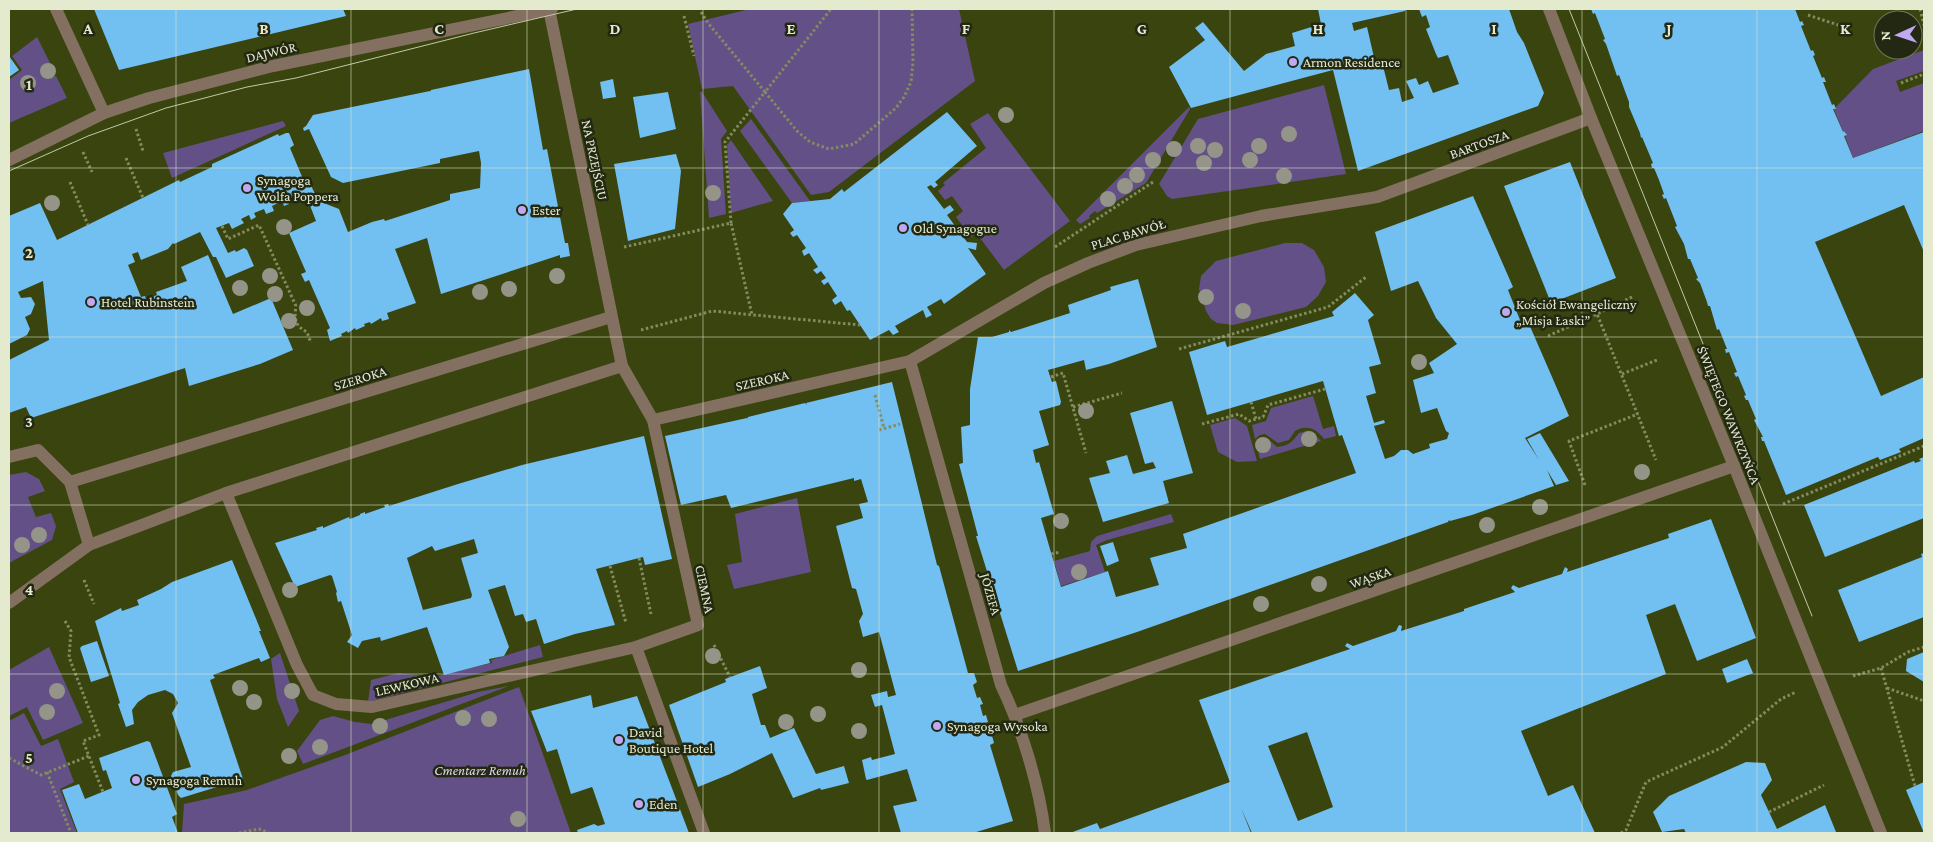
<svg xmlns="http://www.w3.org/2000/svg" width="1933" height="842" viewBox="0 0 1933 842" font-family="'Crimson Pro',serif">
<style>
.green{fill:#635086}
.building{fill:#72bff2;fill-rule:evenodd}
.lines{fill:none;stroke-linecap:round;stroke-linejoin:round}
.path{stroke:#838b60;stroke-width:3;stroke-dasharray:2.5 2.5;stroke-linecap:butt}
.minor{stroke:#847061;stroke-width:12}
.tram{stroke:#c2c9a8;stroke-width:1}
.tree{fill:#949489}
.grid{fill:none;stroke:#e3eace;stroke-width:1;stroke-opacity:0.55}
.poi-dot{fill:#c1a8f3;stroke:#232812;stroke-width:2}
.labels{text-anchor:middle;dominant-baseline:central;stroke-width:5;stroke-linejoin:round;paint-order:stroke}
.street-label{font-size:14px;fill:#e3eace;stroke:#232812}
.poi-label{font-size:14px;fill:#e3eace;stroke:#232812;text-anchor:start}
.park-label{font-size:14px;font-style:italic;fill:#ddd6ee;stroke:#232812}
.grid-label{font-size:16px;text-anchor:middle;font-weight:bold;fill:#e3eace;stroke:#232812;stroke-width:5;stroke-linejoin:round;paint-order:stroke}
</style>
<rect width="100%" height="100%" fill="#3a440e"/>
<g class="green">
<polygon points="750,9 959,9 975,81 829,192 811,195 733,86 702,89 688,24"/>
<polygon points="37,37 54,71 47,74 49,79 56,76 67,98 9,123 9,80 22,70 12,56"/>
<polygon points="1924,50 1924,71 1896,81 1900,92 1924,83 1924,131 1853,158 1845,136 1846,135 1845,131 1843,132 1834,109 1873,69"/>
<polygon points="1324,85 1346,174 1172,199 1167,196 1159,184 1198,119"/>
<polygon points="700,92 702,92 727,131 721,139 726,214 709,218"/>
<polygon points="1189,107 1190,109 1146,183 1097,213 1095,211 1089,216 1090,218 1080,224 1076,220"/>
<polygon points="988,113 1070,221 1004,270 977,234 971,237 956,217 963,211 952,196 945,200 938,191 945,185 943,183 986,148 970,124"/>
<polygon points="751,119 810,201 792,203 740,131"/>
<polygon points="283,121 286,126 172,178 163,153"/>
<polygon points="731,140 773,201 731,213 727,145"/>
<polygon points="1285,243 1302,243 1314,250 1324,267 1326,282 1318,296 1306,307 1233,325 1217,323 1211,319 1206,311 1199,289 1201,276 1216,261"/>
<path d="M1313,396l10,33 11,-3 2,10 -12,3c-7,-10 -17,-15 -29,-8l-6,9 -11,3 -13,-9 -5,1 -5,4 -3,-14 14,-4 5,-13z"/>
<polygon points="1235,418 1247,426 1257,461 1237,462 1218,452 1210,425"/>
<path d="M1307,431l6,2 8,8 -61,18 -4,-16 4,-4h8l9,8c13,-2 14,-4 22,-14z"/>
<polygon points="26,472 39,479 45,491 28,497 36,517 51,513 56,526 52,540 9,563 9,475"/>
<polygon points="797,498 811,572 734,589 727,565 742,562 735,514"/>
<polygon points="1171,514 1174,522 1107,540 1096,545 1105,572 1061,586 1054,561 1090,551 1091,542 1097,536"/>
<polygon points="540,645 543,657 368,702 371,680 399,673 433,677 492,663 491,660"/>
<polygon points="49,647 83,723 43,740 27,707 9,716 9,680 10,679 9,670"/>
<polygon points="280,653 299,711 288,727 277,699 271,659"/>
<polygon points="509,686 303,764 297,751 320,720 333,716 355,722 372,724 478,692"/>
<polygon points="519,687 571,833 182,833 184,804 247,790 345,755"/>
<polygon points="24,713 41,746 58,739 74,782 60,789 77,833 9,833 9,721"/>
</g>
<g class="building">
<polygon points="94,9 343,9 346,16 119,70"/>
<polygon points="1318,9 1405,9 1405,11 1352,23 1354,31 1367,27 1376,66 1383,66 1389,90 1399,88 1402,102 1414,98 1406,81 1416,78 1419,85 1428,81 1433,93 1459,84 1448,55 1438,58 1436,54 1426,29 1430,27 1426,15 1422,17 1419,9 1509,9 1517,32 1524,43 1544,93 1538,106 1358,171 1333,70 1191,108 1169,67 1205,40 1195,28 1203,22 1244,71 1266,54 1295,46 1292,33 1321,24"/>
<polygon points="1591,9 1795,9 1800,22 1802,21 1804,25 1801,26 1811,51 1813,50 1815,55 1813,56 1822,78 1824,77 1826,82 1823,82 1832,105 1834,104 1836,109 1833,109 1843,132 1844,131 1847,135 1844,136 1853,158 1924,132 1924,252 1904,205 1815,242 1881,396 1924,377 1924,438 1899,449 1901,452 1880,460 1878,457 1786,495 1764,441 1762,441 1761,437 1763,437 1754,420 1756,419 1748,400 1746,400 1744,396 1746,395 1738,376 1736,377 1734,373 1737,372 1729,352 1726,353 1725,349 1727,349 1719,329 1717,330 1710,306 1708,306 1707,302 1700,283 1696,279 1698,278 1690,259 1688,259 1684,244 1675,227 1677,226 1666,198 1664,199 1662,195 1664,194 1659,180 1654,168 1652,168 1651,164 1653,163 1642,137 1641,138 1640,133 1629,107 1629,102 1619,75 1617,76 1615,70 1606,44 1603,40 1605,39 1595,13 1593,14"/>
<polygon points="9,56 19,70 9,77"/>
<polygon points="529,69 543,150 547,149 565,243 568,243 570,256 560,258 560,255 441,294 427,238 395,249 416,303 387,313 389,319 382,321 381,318 371,324 370,322 364,324 365,326 356,330 355,328 348,333 347,331 341,334 342,336 330,341 327,330 330,328 309,280 305,282 301,274 306,272 289,233 316,221 309,203 316,200 339,209 348,232 372,222 384,219 385,221 450,200 450,194 480,188 481,163 479,151 440,159 440,163 343,183 331,177 309,129 304,131 303,128 306,126 313,115 430,91 430,92 431,90"/>
<polygon points="613,79 616,97 603,99 600,82"/>
<polygon points="668,92 676,129 640,138 633,97"/>
<polygon points="947,112 977,146 935,182 938,185 934,188 931,185 927,187 944,209 950,205 954,210 947,215 967,242 977,243 976,250 968,248 986,274 944,304 941,299 927,307 932,315 926,318 923,310 895,326 899,332 893,335 889,330 870,340 850,310 847,311 841,301 835,305 832,300 837,296 828,282 824,285 821,281 826,278 821,271 817,274 813,270 818,267 809,253 804,256 802,251 806,248 797,235 793,237 790,233 794,230 783,214 792,203 830,199 842,189 844,192"/>
<polygon points="286,133 289,133 294,145 290,148 303,179 307,177 315,194 298,200 296,194 287,199 289,204 284,206 282,201 272,206 274,211 266,214 264,209 254,213 256,217 251,220 249,215 241,219 244,223 232,229 229,223 216,228 228,253 235,250 236,252 244,248 247,250 254,266 226,278 216,257 213,257 200,232 174,244 173,243 168,249 141,260 138,252 132,254 135,262 128,265 141,297 145,296 146,300 157,295 156,292 187,281 181,267 208,255 233,314 271,298 293,350 260,364 189,386 185,368 31,418 26,407 9,413 9,360 49,340 43,281 18,292 21,298 31,297 35,304 31,314 25,317 30,329 27,335 9,344 9,216 40,203 57,240 179,180 180,182 212,167 212,164 278,134 279,136"/>
<polygon points="676,154 681,171 675,229 628,241 614,164"/>
<polygon points="1570,162 1616,278 1551,303 1504,186"/>
<polygon points="1473,196 1513,287 1508,290 1520,320 1523,326 1529,324 1569,416 1525,438 1539,460 1527,439 1540,433 1569,481 1556,485 1547,470 1554,486 1472,515 1450,521 1449,520 1448,522 1137,632 1018,671 976,536 978,536 959,464 963,463 961,427 970,425 970,389 978,337 992,337 1009,332 1009,330 1011,332 1070,313 1068,305 1111,290 1110,287 1138,279 1157,347 1109,364 1086,370 1084,360 1048,370 1052,382 1056,381 1061,402 1060,405 1039,411 1049,445 1033,450 1036,463 1039,462 1054,514 1041,518 1061,587 1108,571 1116,597 1159,585 1150,558 1187,548 1183,534 1356,473 1342,435 1339,436 1323,381 1207,415 1189,352 1225,341 1227,347 1334,316 1332,312 1355,293 1374,315 1368,320 1381,364 1369,367 1376,393 1366,396 1374,423 1384,420 1385,423 1374,426 1385,459 1394,456 1401,450 1408,450 1413,454 1430,448 1429,444 1447,439 1449,433 1446,431 1437,408 1421,413 1413,380 1434,373 1429,363 1457,344 1436,318 1418,281 1391,291 1375,232"/>
<polygon points="892,382 937,565 939,566 968,673 974,673 977,682 973,685 977,698 980,697 983,704 980,705 983,716 986,715 988,722 985,723 986,729 988,733 991,732 994,743 990,745 1013,821 973,833 901,833 893,806 917,801 907,769 867,780 866,779 862,760 871,757 872,760 895,754 882,705 875,707 871,695 887,691 888,697 896,695 879,632 863,637 859,621 863,614 856,589 852,588 836,526 863,518 859,504 868,502 861,479 854,481 854,478 731,508 726,495 681,505 665,436 747,418 747,419 748,417 805,403 807,405 806,403"/>
<polygon points="1172,401 1193,473 1163,481 1169,503 1103,522 1089,478 1110,473 1106,461 1127,455 1133,474 1156,468 1153,462 1145,464 1130,413"/>
<path d="M644,436l28,123 -27,6 -2,-8 -47,12 19,56 -40,9 -31,10 -8,-25 -10,3 -3,-8 -8,2 -10,-31 -17,5 21,57 -5,9 -15,3 1,4 -46,12 -17,-48 -46,14 -1,-4 -18,4 -4,7 -11,-6 5,-7 -11,-34 -3,1 -2,-9 1,-1 -5,-16 -2,-1 -35,12 -20,-44 42,-13 -1,-2 7,-2v2l26,-11 1,2 10,-4v-1l5,-2v2l20,-7 -1,-2 4,-1 1,2 69,-22 64,-19zM474,539l4,14 -17,5 11,37 -1,3 -48,12 -16,-52 25,-12 3,5z"/>
<polygon points="1924,457 1924,518 1825,557 1804,505 1914,461 1915,463 1921,461 1919,459"/>
<path d="M1711,519l45,119 -59,23 -22,-57 -29,11 20,59 -145,57 27,65 25,-11 22,48h-343l-11,-25 10,25h-181l27,-10 3,6 130,-47 -31,-82 151,-51 -5,-3 2,-3 6,3 43,-15 3,-6 3,1 -1,5 63,-20v-2l51,-17 -4,-4 2,-3 6,3 43,-14 3,-7 3,2 -1,3 102,-34 -1,-4zM1307,732l26,75 -35,14 -30,-75z"/>
<polygon points="1113,542 1119,561 1107,566 1100,546"/>
<polygon points="1924,553 1924,617 1859,642 1838,590 1922,557 1921,554"/>
<polygon points="232,560 261,631 259,631 270,658 261,662 259,658 213,675 215,678 210,680 243,779 181,798 178,795 171,776 173,772 191,767 172,713 178,703 173,694 165,690 148,695 138,702 132,710 134,724 126,727 118,704 120,703 95,621 121,608 122,611 139,605 137,600 161,589 172,582"/>
<polygon points="97,641 109,676 91,682 80,648 82,646"/>
<polygon points="1924,652 1924,682 1906,671 1907,659"/>
<polygon points="1747,659 1753,673 1727,683 1722,669"/>
<polygon points="760,666 767,688 752,694 761,725 765,725 770,738 794,728 816,774 844,766 849,783 821,790 820,788 793,798 772,753 730,774 698,787 669,705 726,682 725,679"/>
<polygon points="591,695 593,708 637,696 689,833 578,833 577,830 594,824 598,826 605,824 593,789 592,787 571,794 557,749 547,752 531,711"/>
<polygon points="147,741 150,742 177,814 172,817 178,833 78,833 62,790 79,784 85,799 112,788 106,770 103,771 99,758"/>
<polygon points="1746,762 1765,763 1772,780 1761,795 1777,829 1825,805 1836,832 1833,833 1686,833 1684,829 1662,832 1653,812 1669,796"/>
<polygon points="1924,782 1924,833 1906,790"/>
</g>
<g class="lines">
<g class="path">
<polyline points="1920,9 1924,25"/>
<polyline points="701,12 708,23 765,92 831,9"/>
<polyline points="1808,15 1847,28"/>
<polyline points="684,16 694,56"/>
<polyline points="1901,83 1924,74"/>
<polyline points="136,129 143,151"/>
<polyline points="83,152 92,172"/>
<polyline points="126,158 143,198"/>
<polyline points="70,182 88,225"/>
<polyline points="731,223 725,142 765,92 797,131 810,142 829,149 854,144 896,108 904,97 911,82 913,62 912,9"/>
<path d="M222,226l6,13 31,-14 37,81c-2,13 -1,20 11,26l4,11"/>
<polyline points="624,247 731,223 752,315"/>
<polyline points="1055,247 1153,182"/>
<polyline points="1632,297 1597,314 1656,460"/>
<polyline points="641,330 712,311 860,325"/>
<polyline points="1548,336 1597,314"/>
<polyline points="1179,349 1328,307 1366,277"/>
<polyline points="1622,374 1657,360"/>
<polyline points="1051,377 1063,373 1086,453"/>
<polyline points="875,395 884,428"/>
<polyline points="1251,402 1256,419"/>
<polyline points="1073,407 1122,393"/>
<polyline points="1202,424 1239,414 1249,421 1263,417 1268,405 1325,389"/>
<polyline points="879,430 900,424"/>
<polyline points="1585,485 1569,441 1638,414"/>
<polyline points="1783,504 1924,446"/>
<polyline points="1051,554 1060,552"/>
<polyline points="639,558 651,614"/>
<polyline points="610,566 626,623"/>
<polyline points="84,580 94,604"/>
<polyline points="65,621 71,631 69,657 99,735 83,741 103,792"/>
<polyline points="714,645 730,677"/>
<polyline points="1881,668 1915,786"/>
<polyline points="1853,676 1881,668 1908,652 1924,647"/>
<polyline points="1887,688 1924,701"/>
<polyline points="9,758 41,775 89,756"/>
<polyline points="47,772 71,833"/>
<polyline points="1769,812 1824,785"/>
<polyline points="239,833 259,829 269,833"/>
<polyline points="1621,833 1626,830 1646,782 1723,747 1781,699 1796,692"/>
</g>
<g class="minor">
<polyline points="56,9 104,113"/>
<polyline points="1549,9 1591,118 1734,466 1881,833"/>
<polyline points="9,160 104,113 149,98 273,66 552,9"/>
<path d="M910,361l91,324c21,44 38,100 44,148"/>
<polyline points="653,420 910,361 1044,283 1088,263 1136,245 1261,216 1377,197 1591,118"/>
<polyline points="9,457 38,450 70,482 89,545"/>
<polyline points="70,482 611,317"/>
<polyline points="226,493 297,665 313,695 336,704 372,707 636,647 698,625 653,420 622,366"/>
<polyline points="9,603 89,545 226,493 622,366 549,9"/>
<polyline points="636,647 704,833"/>
<polyline points="1015,715 1734,466"/>
</g>
<g class="tram">
<polyline points="1569,9 1812,616"/>
<polyline points="9,171 88,136 166,108 247,87 296,78 474,33 577,9"/>
</g>
</g>
<g class="tree">
<circle cx="48" cy="71" r="8"/>
<circle cx="28" cy="83" r="8"/>
<circle cx="1006" cy="115" r="8"/>
<circle cx="1289" cy="134" r="8"/>
<circle cx="1198" cy="146" r="8"/>
<circle cx="1259" cy="146" r="8"/>
<circle cx="1174" cy="149" r="8"/>
<circle cx="1215" cy="150" r="8"/>
<circle cx="1153" cy="160" r="8"/>
<circle cx="1250" cy="160" r="8"/>
<circle cx="1204" cy="163" r="8"/>
<circle cx="1137" cy="175" r="8"/>
<circle cx="1284" cy="176" r="8"/>
<circle cx="1125" cy="186" r="8"/>
<circle cx="713" cy="193" r="8"/>
<circle cx="1108" cy="199" r="8"/>
<circle cx="52" cy="203" r="8"/>
<circle cx="284" cy="227" r="8"/>
<circle cx="270" cy="276" r="8"/>
<circle cx="557" cy="276" r="8"/>
<circle cx="240" cy="288" r="8"/>
<circle cx="509" cy="289" r="8"/>
<circle cx="480" cy="292" r="8"/>
<circle cx="275" cy="294" r="8"/>
<circle cx="1206" cy="297" r="8"/>
<circle cx="307" cy="308" r="8"/>
<circle cx="1243" cy="311" r="8"/>
<circle cx="289" cy="321" r="8"/>
<circle cx="1419" cy="362" r="8"/>
<circle cx="1086" cy="411" r="8"/>
<circle cx="1309" cy="439" r="8"/>
<circle cx="1263" cy="445" r="8"/>
<circle cx="1642" cy="472" r="8"/>
<circle cx="1540" cy="507" r="8"/>
<circle cx="1061" cy="521" r="8"/>
<circle cx="1487" cy="525" r="8"/>
<circle cx="39" cy="535" r="8"/>
<circle cx="22" cy="545" r="8"/>
<circle cx="1079" cy="572" r="8"/>
<circle cx="1319" cy="584" r="8"/>
<circle cx="290" cy="590" r="8"/>
<circle cx="1261" cy="604" r="8"/>
<circle cx="713" cy="656" r="8"/>
<circle cx="859" cy="670" r="8"/>
<circle cx="240" cy="688" r="8"/>
<circle cx="57" cy="691" r="8"/>
<circle cx="292" cy="691" r="8"/>
<circle cx="254" cy="702" r="8"/>
<circle cx="47" cy="712" r="8"/>
<circle cx="818" cy="714" r="8"/>
<circle cx="463" cy="718" r="8"/>
<circle cx="489" cy="719" r="8"/>
<circle cx="786" cy="722" r="8"/>
<circle cx="380" cy="726" r="8"/>
<circle cx="859" cy="731" r="8"/>
<circle cx="320" cy="747" r="8"/>
<circle cx="289" cy="756" r="8"/>
<circle cx="518" cy="819" r="8"/>
</g>
<path class="grid" d="M176,9v824M351,9v824M527,9v824M703,9v824M879,9v824M1054,9v824M1230,9v824M1406,9v824M1582,9v824M1757,9v824M9,168h1915M9,337h1915M9,505h1915M9,674h1915"/>
<g class="poi-dot">
<circle cx="1293" cy="62" r="5"/>
<circle cx="247" cy="188" r="5"/>
<circle cx="522" cy="210" r="5"/>
<circle cx="903" cy="228" r="5"/>
<circle cx="91" cy="302" r="5"/>
<circle cx="1506" cy="312" r="5"/>
<circle cx="937" cy="726" r="5"/>
<circle cx="619" cy="740" r="5"/>
<circle cx="136" cy="780" r="5"/>
<circle cx="639" cy="804" r="5"/>
</g>
<g class="labels">
<g class="street-label">
<text transform="translate(271 52) rotate(-13)">DAJWÓR</text>
<text transform="translate(1479 144) rotate(-20)">BARTOSZA</text>
<text transform="translate(595 160) rotate(78)">NA PRZEJŚCIU</text>
<text transform="translate(1128 234) rotate(-17)">PLAC BAWÓŁ</text>
<text transform="translate(360 378) rotate(-17)">SZEROKA</text>
<text transform="translate(762 380) rotate(-13)">SZEROKA</text>
<text transform="translate(1729 415) rotate(68)">ŚWIĘTEGO WAWRZYŃCA</text>
<text transform="translate(1370 577) rotate(-19)">WĄSKA</text>
<text transform="translate(705 589) rotate(78)">CIEMNA</text>
<text transform="translate(991 594) rotate(74)">JÓZEFA</text>
<text transform="translate(407 684) rotate(-13)">LEWKOWA</text>
</g>
<g class="poi-label">
<text x="1303" y="62">Armon Residence</text>
<text x="257" y="180">Synagoga<tspan x="257" dy="16">Wolfa Poppera</tspan></text>
<text x="532" y="210">Ester</text>
<text x="913" y="228">Old Synagogue</text>
<text x="101" y="302">Hotel Rubinstein</text>
<text x="1516" y="304">Kościół Ewangeliczny<tspan x="1516" dy="16">„Misja Łaski”</tspan></text>
<text x="947" y="726">Synagoga Wysoka</text>
<text x="629" y="732">David<tspan x="629" dy="16">Boutique Hotel</tspan></text>
<text x="146" y="780">Synagoga Remuh</text>
<text x="649" y="804">Eden</text>
</g>
<g class="park-label">
<text x="480" y="770">Cmentarz Remuh</text>
</g>
</g>
<g class="grid-label">
<text x="88" y="34">A</text>
<text x="264" y="34">B</text>
<text x="439" y="34">C</text>
<text x="615" y="34">D</text>
<text x="791" y="34">E</text>
<text x="966" y="34">F</text>
<text x="1142" y="34">G</text>
<text x="1318" y="34">H</text>
<text x="1494" y="34">I</text>
<text x="1669" y="34">J</text>
<text x="1845" y="34">K</text>
<text x="29" y="90">1</text>
<text x="29" y="258">2</text>
<text x="29" y="427">3</text>
<text x="29" y="595">4</text>
<text x="29" y="763">5</text>
</g>
<rect width="1933" height="842" fill="none" stroke="#e3eace" stroke-width="20"/>
<g transform="translate(1898 35) rotate(267)"><circle r="24" fill="#232812" stroke="#70765d"/>
<path d="M0-4L9 19L0 12L-9 19Z" fill="#c1a8f3"/>
<text y="-8" font-size="14" font-weight="bold" text-anchor="middle" fill="#e3eace">N</text>
</g>
</svg>
